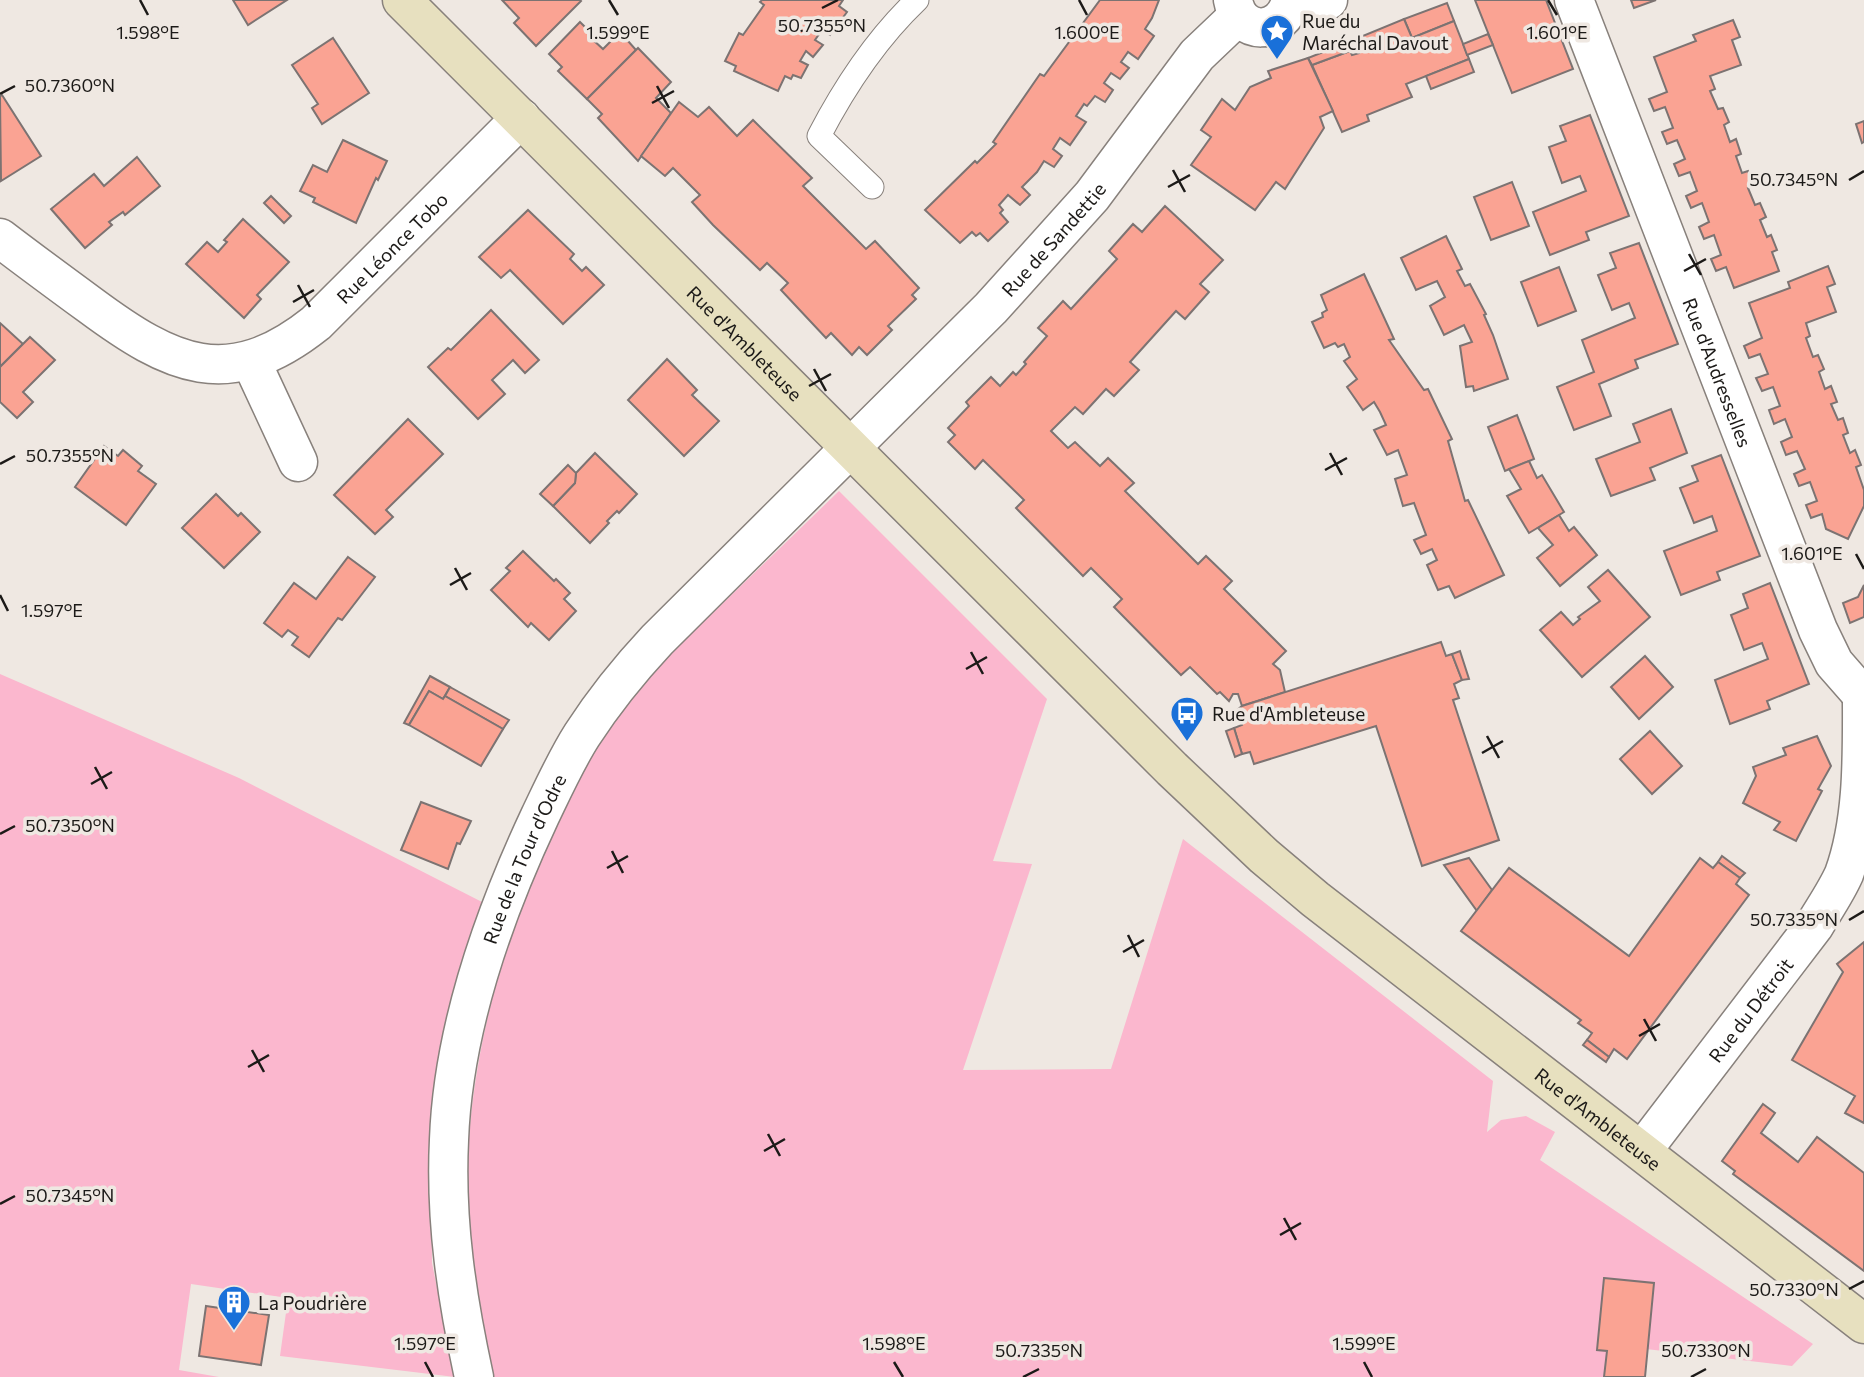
<svg xmlns="http://www.w3.org/2000/svg" width="1864" height="1377" viewBox="0 0 1864 1377" font-family="Commissioner,sans-serif">
<style>
.green{fill:#fbb7ce}
.building{fill:#faa393;stroke:#7c7372;stroke-width:2}
.lines{fill:none;stroke-linecap:round;stroke-linejoin:round}
.lane-casing{stroke:#88817c;stroke-width:25}
.street-casing{stroke:#88817c;stroke-width:41}
.secondary-casing{stroke:#88817c;stroke-width:41}
.lane{stroke:#fff;stroke-width:23}
.street{stroke:#fff;stroke-width:38}
.secondary{stroke:#e7e0bf;stroke-width:38}
.ticks{fill:none;stroke:#1c1a18;stroke-width:2.5}
.labels{text-anchor:middle;dominant-baseline:central;stroke-width:7;stroke-linejoin:round;paint-order:stroke}
.poi-label{font-size:19px;fill:#1c1a18;stroke:#efe8e2;text-anchor:start}
.street-label{font-size:19px;fill:#1c1a18;stroke:#efe8e2}
.ticks-label{font-size:18px;text-anchor:middle;fill:#1c1a18;stroke:#efe8e2;stroke-width:7;stroke-linejoin:round;paint-order:stroke}
</style>
<rect width="100%" height="100%" fill="#efe8e2"/>
<g class="green">
<path d="M839,491l208,208 -54,162 39,3 -69,206 148,-1 72,-230 310,242 -6,51 14,-12 25,-4 29,16 -15,28 273,184 -21,22 -146,-17 8,-66 -49,-5 -8,71 10,2 -3,26h-1112c-12,-68 -27,-136 -25,-206 6,-173 77,-377 193,-507z"/>
<polygon points="0,674 239,778 484,903 431,1155 432,1263 455,1377 280,1356 288,1298 191,1284 179,1370 219,1377 0,1377"/>
</g>
<g class="building">
<polygon points="233,0 287,0 248,25"/>
<polygon points="502,0 580,0 581,1 536,46 514,23 519,18"/>
<polygon points="762,0 843,0 839,6 847,12 830,35 822,30 815,40 823,45 813,57 806,51 800,61 808,65 801,78 793,75 791,79 785,76 778,91 734,71 736,66 725,61 739,33 743,35 764,5 760,2"/>
<polygon points="1100,0 1159,0 1152,18 1145,29 1154,36 1138,59 1128,52 1121,62 1129,68 1120,79 1111,73 1104,83 1113,90 1105,102 1095,96 1087,106 1084,104 1076,116 1086,122 1070,145 1060,138 1053,149 1062,156 1054,167 1044,161 1037,172 1022,187 1030,195 1020,205 1008,195 999,205 1003,210 1000,213 1008,222 988,241 980,233 976,236 972,232 960,243 925,210 975,161 977,163 996,144 993,142 1040,74 1044,76"/>
<polygon points="1475,0 1546,0 1573,69 1512,93"/>
<polygon points="1631,0 1656,0 1634,8"/>
<polygon points="1447,3 1454,21 1412,38 1404,19"/>
<polygon points="1404,19 1412,38 1454,21 1469,59 1406,84 1412,97 1367,115 1369,121 1342,132 1312,65 1350,51 1352,55 1359,53 1353,40"/>
<polygon points="1733,20 1740,37 1732,40 1741,65 1710,76 1715,89 1710,91 1718,109 1723,108 1729,122 1724,125 1730,142 1736,139 1741,154 1736,156 1742,173 1748,171 1754,186 1748,188 1755,205 1760,203 1766,217 1760,220 1767,237 1771,235 1777,250 1772,252 1779,271 1734,288 1726,267 1716,271 1711,259 1721,255 1714,235 1704,239 1699,227 1709,222 1702,203 1691,208 1686,196 1697,191 1690,172 1679,176 1674,164 1685,159 1677,140 1667,144 1662,132 1673,128 1665,107 1654,111 1649,99 1667,92 1654,57 1696,41 1693,35"/>
<polygon points="580,22 593,35 591,38 603,49 620,32 636,50 587,99 558,71 562,67 549,54"/>
<polygon points="1488,34 1493,45 1467,55 1463,44"/>
<polygon points="333,38 369,93 322,124 312,108 318,104 292,65"/>
<polygon points="1346,43 1350,51 1312,65 1308,58"/>
<polygon points="638,48 671,82 656,98 671,113 638,161 598,118 602,114 587,99"/>
<polygon points="1308,58 1333,111 1320,117 1324,128 1285,189 1276,182 1255,210 1191,165 1211,137 1201,130 1222,99 1235,110 1250,87 1271,78 1268,71"/>
<polygon points="1469,59 1474,72 1431,89 1426,76"/>
<polygon points="2,95 41,156 1,181 0,96"/>
<polygon points="679,102 698,117 709,107 737,136 753,120 812,178 803,186 866,249 875,241 919,288 912,295 916,299 888,326 892,330 867,355 859,347 852,355 831,333 826,338 781,290 788,283 767,263 760,270 713,225 692,202 700,195 673,168 665,176 641,156"/>
<polygon points="1590,115 1629,216 1586,232 1589,240 1550,255 1533,212 1586,191 1580,176 1562,183 1549,147 1566,141 1560,126"/>
<polygon points="1864,121 1864,142 1862,143 1856,124"/>
<polygon points="343,140 387,161 378,180 376,178 356,223 313,202 315,198 300,191 313,165 327,172"/>
<polygon points="137,157 160,186 125,215 123,212 109,222 112,225 85,248 51,209 94,174 104,186"/>
<polygon points="1512,182 1529,226 1491,240 1474,197"/>
<polygon points="271,196 291,216 284,223 264,203"/>
<polygon points="1165,206 1223,260 1200,284 1209,292 1185,319 1176,311 1130,362 1139,370 1114,396 1106,389 1083,414 1075,407 1051,431 1068,448 1075,442 1100,466 1108,458 1134,483 1125,491 1198,564 1206,556 1232,581 1224,589 1286,651 1273,664 1280,670 1285,692 1242,706 1238,694 1233,694 1229,701 1220,692 1217,694 1190,667 1181,675 1114,607 1122,599 1091,568 1083,576 1016,508 1024,500 983,460 975,469 948,442 955,435 948,428 969,406 966,402 991,377 1000,386 1013,372 1016,375 1026,364 1024,362 1047,336 1038,328 1063,301 1071,309 1117,259 1109,251 1133,224 1142,232"/>
<polygon points="528,210 574,254 570,259 582,271 586,267 604,285 563,324 510,270 501,278 479,257"/>
<polygon points="243,219 289,262 257,295 261,299 244,318 186,264 207,242 218,252 227,242 224,240"/>
<polygon points="1446,236 1462,269 1457,271 1465,286 1470,284 1486,314 1484,315 1493,335 1508,379 1474,391 1473,386 1466,387 1460,346 1472,342 1464,325 1444,335 1430,306 1445,297 1437,281 1416,290 1401,258"/>
<polygon points="1639,243 1678,344 1635,360 1638,368 1599,384 1611,416 1574,430 1557,387 1594,372 1582,340 1635,318 1629,303 1612,310 1598,275 1616,268 1610,253"/>
<polygon points="1828,266 1835,284 1827,287 1836,312 1806,323 1810,336 1806,338 1813,357 1818,355 1824,369 1819,372 1825,389 1831,386 1837,402 1831,404 1838,420 1843,418 1848,433 1843,435 1850,453 1855,450 1861,465 1856,467 1864,490 1864,506 1848,539 1826,529 1822,514 1811,518 1806,505 1817,501 1810,482 1799,486 1794,474 1805,469 1797,451 1786,455 1781,442 1792,437 1785,419 1774,424 1769,410 1780,406 1773,387 1762,391 1756,378 1768,374 1760,354 1749,358 1744,346 1762,338 1749,303 1790,288 1788,282"/>
<polygon points="1559,267 1576,311 1538,326 1521,282"/>
<polygon points="1364,274 1394,339 1389,340 1424,390 1428,389 1452,439 1448,441 1465,501 1468,500 1504,575 1455,598 1449,586 1438,590 1427,565 1437,560 1432,549 1421,554 1414,540 1426,535 1414,503 1403,506 1395,479 1407,475 1398,450 1387,455 1374,430 1386,425 1380,412 1374,402 1363,410 1347,387 1357,379 1344,361 1350,357 1344,344 1338,347 1335,343 1324,348 1312,322 1323,317 1322,313 1327,310 1321,295"/>
<polygon points="491,310 539,360 525,373 513,360 492,380 505,394 478,419 428,367 448,348 451,350"/>
<polygon points="0,323 23,344 0,367"/>
<polygon points="30,337 55,360 23,392 33,402 17,418 0,402 0,367"/>
<polygon points="667,359 697,390 692,395 719,421 684,456 628,400"/>
<polygon points="1671,409 1687,453 1650,468 1655,480 1611,496 1596,459 1640,442 1633,424"/>
<polygon points="1517,415 1534,459 1505,471 1488,427"/>
<polygon points="408,419 443,454 386,510 393,517 375,534 334,495"/>
<polygon points="104,446 118,456 123,450 142,466 138,471 156,484 126,525 75,487"/>
<polygon points="595,453 637,494 619,513 617,511 607,521 609,523 590,543 553,506 575,483 576,473"/>
<polygon points="1721,455 1760,556 1717,572 1720,580 1681,595 1664,551 1717,531 1712,516 1694,523 1680,488 1698,481 1692,466"/>
<polygon points="1529,461 1537,478 1542,475 1564,512 1529,533 1507,496 1521,489 1509,469"/>
<polygon points="568,465 576,473 575,483 553,506 540,494"/>
<polygon points="216,494 238,516 241,513 260,532 224,568 182,528"/>
<polygon points="1559,515 1569,531 1574,527 1597,555 1560,586 1537,558 1553,545 1538,528"/>
<polygon points="523,551 554,581 556,579 570,593 564,599 576,611 549,640 531,623 528,627 491,590 510,571 506,568"/>
<polygon points="348,557 375,577 342,620 338,618 309,657 292,645 298,637 288,630 282,637 264,623 294,583 316,599"/>
<polygon points="1608,570 1650,617 1582,677 1540,630 1561,612 1573,625 1580,619 1578,617 1600,601 1588,587"/>
<polygon points="1770,583 1809,684 1767,701 1770,709 1730,724 1715,680 1768,659 1762,643 1744,650 1731,615 1748,608 1743,594"/>
<polygon points="1864,585 1864,617 1850,623 1843,603 1858,597"/>
<polygon points="1441,642 1446,656 1452,654 1462,680 1454,684 1459,698 1453,700 1499,840 1422,866 1376,726 1254,764 1250,752 1242,754 1234,728 1242,725 1237,710 1242,706"/>
<polygon points="1460,651 1469,679 1462,680 1452,654"/>
<polygon points="1645,656 1673,687 1639,719 1611,687"/>
<polygon points="430,676 450,687 443,699 429,691 409,725 404,723"/>
<polygon points="450,687 509,720 503,729 445,696"/>
<polygon points="429,691 443,699 445,696 503,729 481,766 409,725"/>
<polygon points="1234,728 1242,754 1235,757 1226,731"/>
<polygon points="1650,731 1682,766 1652,794 1620,759"/>
<polygon points="1817,736 1831,766 1818,789 1822,791 1796,841 1774,830 1780,822 1743,803 1756,776 1753,767 1786,755 1783,748"/>
<polygon points="421,802 471,821 460,844 457,843 448,869 401,850"/>
<polygon points="1722,856 1745,873 1740,878 1718,862"/>
<polygon points="1469,858 1492,890 1477,911 1444,865"/>
<polygon points="1700,858 1713,868 1718,862 1740,878 1736,884 1749,895 1627,1059 1614,1049 1609,1057 1587,1040 1592,1033 1578,1023 1581,1020 1461,931 1509,868 1629,956"/>
<polygon points="1864,942 1864,1123 1845,1113 1855,1096 1792,1060 1843,972 1837,964"/>
<polygon points="1587,1040 1609,1057 1606,1062 1583,1045"/>
<polygon points="1763,1104 1775,1113 1761,1133 1798,1162 1817,1137 1864,1173 1864,1271 1733,1174 1735,1171 1722,1161"/>
<polygon points="1604,1278 1654,1283 1645,1377 1604,1377 1607,1351 1597,1350"/>
<polygon points="206,1306 269,1315 261,1365 199,1356"/>
</g>
<g class="lines">
<defs>
<path id="lane" d="M872,187l-53,-51c26,-50 57,-97 98,-136"/>
<g id="street">
<path d="M1233,0c6,37 50,36 58,0"/>
<path id="s1" d="M1574,0l244,630 16,33 28,32"/>
<polyline points="1290,4 1328,0"/>
<path id="s2" d="M0,238c30,23 60,45 90,67 81,60 138,88 226,18l205,-205"/>
<polyline points="251,361 298,462"/>
<path id="s3" d="M1642,1151l172,-225c10,-17 22,-34 30,-52 20,-56 18,-120 18,-179"/>
<path id="s4" d="M474,1377c-17,-78 -29,-156 -25,-237 4,-111 44,-224 91,-324 13,-27 26,-56 42,-81 22,-34 47,-65 75,-95l334,-332 101,-112 105,-141 41,-39"/>
</g>
<g id="secondary">
<path id="s5" d="M402,0l770,769 92,87 51,43 549,425"/>
</g>
</defs>
<use href="#lane" class="lane-casing"/>
<use href="#street" class="street-casing"/>
<use href="#secondary" class="secondary-casing"/>
<use href="#lane" class="lane"/>
<use href="#street" class="street"/>
<use href="#secondary" class="secondary"/>
</g>
<path class="ticks" d="M140,0l8,15M609,0l9,15M1079,0l8,15M1548,0l9,15M822,8l16,-8M657,86l12,22M0,94l15,-8M652,103l22,-12M1173,170l12,22M1849,180l15,-9M1168,187l22,-12M1689,254l12,21M1684,271l22,-12M298,285l12,22M293,302l21,-12M814,369l12,22M809,386l22,-12M1330,453l12,22M0,464l15,-8M1325,470l22,-12M1856,554l8,15M455,568l12,22M450,585l21,-12M0,595l8,16M971,652l12,22M966,669l21,-12M1487,736l12,22M1482,753l21,-12M95,767l12,22M91,784l21,-12M0,834l15,-8M612,851l11,22M607,868l21,-12M1849,920l15,-9M1128,935l11,22M1123,952l21,-12M1644,1019l12,22M1639,1036l21,-12M252,1050l12,22M248,1067l21,-12M768,1134l12,22M764,1151l21,-12M0,1204l15,-8M1284,1218l12,22M1280,1235l21,-12M1849,1289l15,-8M425,1362l8,15M894,1362l9,15M1364,1362l8,15M1023,1377l16,-8M1691,1377l15,-8"/>
<defs>
<symbol id="sight-pin" viewBox="-11 -11 22 30"><path d="M0 17L-7.5 6A9.5 9.5 0 1 1 7.5 6Z" fill="#1970d9" stroke="#efe8e2"/><path d="M0-6L1.8-2.2L6-1.7L2.9 1.2L3.7 5.4L0 3.3L-3.7 5.4L-2.9 1.2L-6-1.7L-1.8-2.2Z" fill="#fff"/></symbol>
<symbol id="bus-pin" viewBox="-11 -11 22 30"><path d="M0 17L-7.5 6A9.5 9.5 0 1 1 7.5 6Z" fill="#1970d9" stroke="#efe8e2"/><path d="M-5-6H5V4H4V6H2V4H-2V6H-4V4H-5ZM-3.5-4V0h7V-4ZM-3.5 1.2v1.5H-2V1.2ZM2 1.2v1.5H3.5V1.2Z" fill="#fff"/></symbol>
<symbol id="building-pin" viewBox="-11 -11 22 30"><path d="M0 17L-7.5 6A9.5 9.5 0 1 1 7.5 6Z" fill="#1970d9" stroke="#efe8e2"/><path d="M-4-6H4V6H1V3H-1V6H-4ZM-2.5-4.3h1.7v1.8h-1.7ZM.8-4.3h1.7v1.8H.8ZM-2.5-1h1.7V.8h-1.7ZM.8-1h1.7V.8H.8Z" fill="#fff"/></symbol>
</defs>
<g fill-rule="evenodd">
<use href="#sight-pin" x="1258" y="12" width="38" height="52"/>
<use href="#bus-pin" x="1168" y="694" width="38" height="52"/>
<use href="#building-pin" x="215" y="1283" width="38" height="52"/>
</g>
<g class="labels">
<g class="poi-label">
<text x="1302" y="20">Rue du<tspan x="1302" dy="22">Maréchal Davout</tspan></text>
<text x="1212" y="713">Rue d'Ambleteuse</text>
<text x="258" y="1302">La Poudrière</text>
</g>
<g class="street-label">
<text stroke="none"><textPath href="#s4" startOffset="1354">Rue de Sandettie</textPath></text>
<text stroke="none"><textPath href="#s2" startOffset="471">Rue Léonce Tobo</textPath></text>
<text stroke="none"><textPath href="#s5" startOffset="485">Rue d'Ambleteuse</textPath></text>
<text stroke="none"><textPath href="#s1" startOffset="399">Rue d'Audresselles</textPath></text>
<text stroke="none"><textPath href="#s4" startOffset="532">Rue de la Tour d'Odre</textPath></text>
<text stroke="none"><textPath href="#s3" startOffset="178">Rue du Détroit</textPath></text>
<text stroke="none"><textPath href="#s5" startOffset="1640">Rue d'Ambleteuse</textPath></text>
</g>
</g>
<g class="ticks-label">
<text x="822" y="32">50.7355°N</text>
<text x="148" y="39">1.598°E</text>
<text x="618" y="39">1.599°E</text>
<text x="1087" y="39">1.600°E</text>
<text x="1557" y="39">1.601°E</text>
<text x="70" y="92">50.7360°N</text>
<text x="1794" y="186">50.7345°N</text>
<text x="70" y="462">50.7355°N</text>
<text x="1812" y="560">1.601°E</text>
<text x="52" y="617">1.597°E</text>
<text x="70" y="832">50.7350°N</text>
<text x="1794" y="926">50.7335°N</text>
<text x="70" y="1202">50.7345°N</text>
<text x="1794" y="1296">50.7330°N</text>
<text x="425" y="1350">1.597°E</text>
<text x="894" y="1350">1.598°E</text>
<text x="1364" y="1350">1.599°E</text>
<text x="1039" y="1357">50.7335°N</text>
<text x="1706" y="1357">50.7330°N</text>
</g>
</svg>
